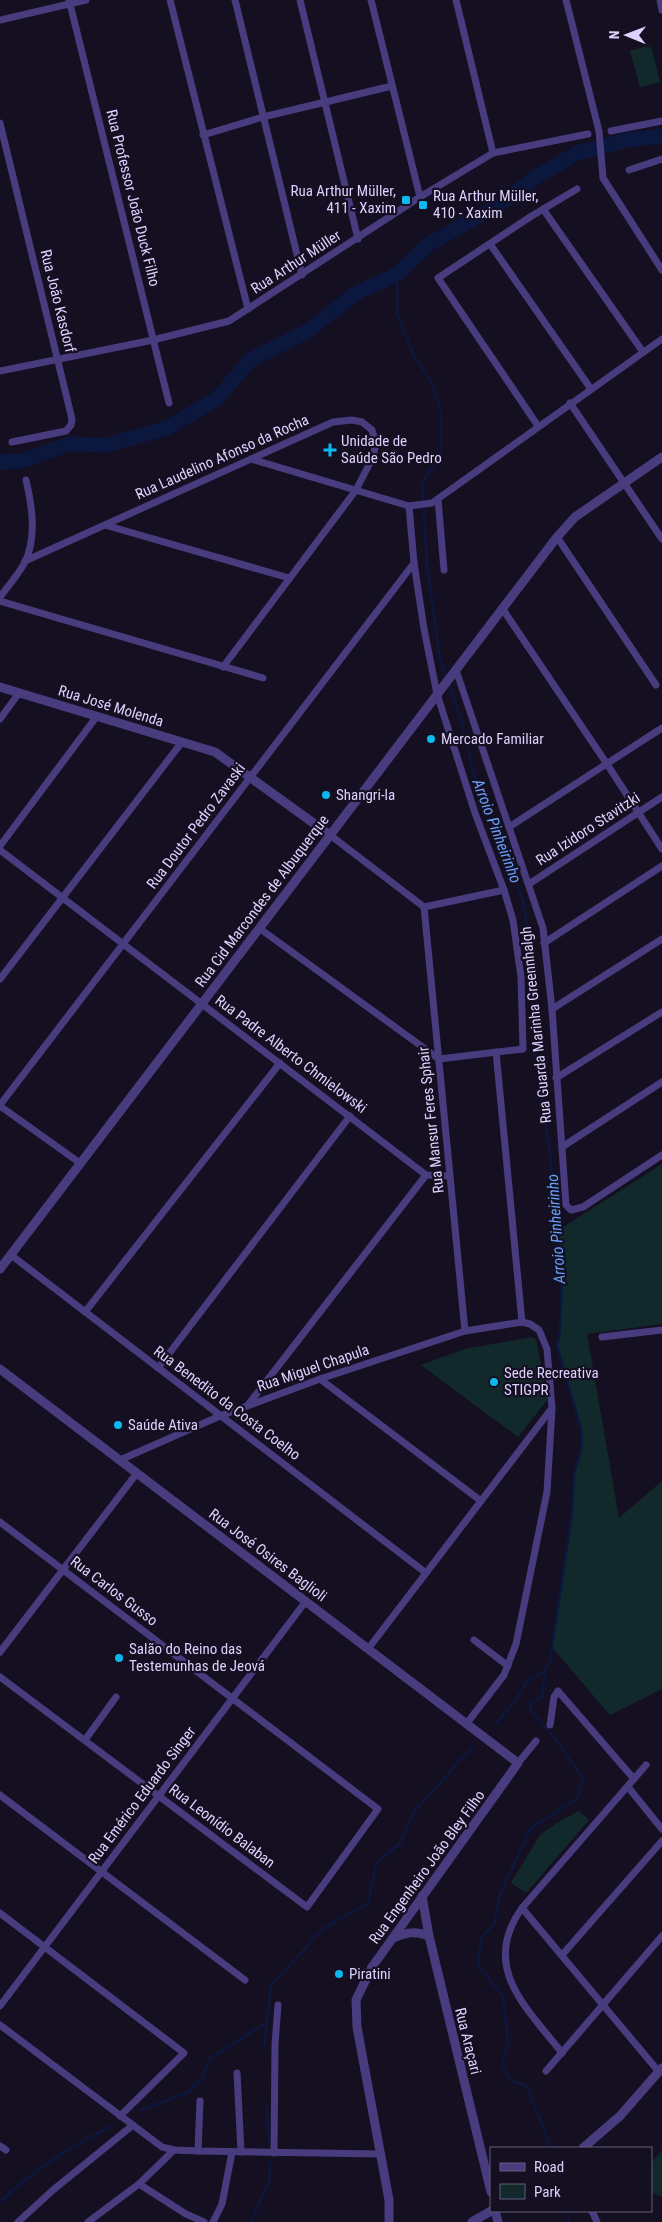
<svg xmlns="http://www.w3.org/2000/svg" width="662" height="2222" viewBox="0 0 662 2222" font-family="'Roboto Condensed',sans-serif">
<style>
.green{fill:#12292c}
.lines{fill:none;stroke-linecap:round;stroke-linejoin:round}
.stream{stroke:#0c173e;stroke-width:2.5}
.river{stroke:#0c173e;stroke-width:15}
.minor{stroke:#483c7f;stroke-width:7}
.tertiary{stroke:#483c7f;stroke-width:9}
.poi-dot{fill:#0bb9f0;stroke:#150f22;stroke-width:2}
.labels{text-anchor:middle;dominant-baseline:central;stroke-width:4.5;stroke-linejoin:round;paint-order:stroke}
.poi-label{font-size:15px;fill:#ddd2fd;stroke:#150f22;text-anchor:start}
.street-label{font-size:15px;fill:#ddd2fd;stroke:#150f22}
.water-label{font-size:16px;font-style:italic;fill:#659ff8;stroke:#150f22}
</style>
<rect width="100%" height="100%" fill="#150f22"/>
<g class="green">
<polygon points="651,45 660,82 640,87 630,51"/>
<polygon points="662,1164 662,1324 587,1334 619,1518 662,1481 662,1689 610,1715 552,1647 572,1514 574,1474 582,1446 581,1428 557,1346 560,1330 562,1272 557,1231"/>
<polygon points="532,1337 536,1339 548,1399 518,1437 421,1365 464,1349"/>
<polygon points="579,1811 589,1820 526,1893 511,1883 540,1835 555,1824"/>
<polygon points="662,2150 662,2197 651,2192 651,2163"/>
</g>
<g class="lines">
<g class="stream">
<polyline points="397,274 397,314 415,358 432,382 441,411 441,453 422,483 427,564 440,660 446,677"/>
<polyline points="449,685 460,716 474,774 523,901 533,960 534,1052 550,1153 562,1272 560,1330 557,1346 581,1428 582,1446 574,1474 572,1514 550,1660 545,1670 542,1697 531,1703 530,1709 553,1736 583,1778 578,1798 530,1829 500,1895 494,1924 481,1938 478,1966 503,1996 508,2042 502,2065 512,2081 527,2086 551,2148"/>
<polyline points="495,1724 515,1702 526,1683 545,1670"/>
<polyline points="264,2048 271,1985 325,1927 368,1904 376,1864 400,1843 414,1812 473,1746"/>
<polyline points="266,2103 269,2142"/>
<polyline points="141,2110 189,2092 202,2079 209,2059 266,2023"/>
<path d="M0,2202c34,-33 70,-55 112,-76"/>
<polyline points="568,2211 569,2222"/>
<polyline points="251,2222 270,2179 270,2162"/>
</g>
<polyline class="river" points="0,462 22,461 69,444 107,445 167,428 218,398 250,360 308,331 355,294 397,274 429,244 502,203 536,177 577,153 627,140 662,136"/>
<g class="minor">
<polyline points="69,0 169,403"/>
<polyline points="170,0 248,309"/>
<polyline points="235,0 302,275"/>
<polyline points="300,0 358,239"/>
<polyline points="371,0 420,197"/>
<polyline points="456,0 493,153"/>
<polyline points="566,0 599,131 603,178 662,270"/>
<polyline points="660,0 662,10"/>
<polyline points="0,20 86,0"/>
<polyline points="0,123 72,419 71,425 66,431 12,442"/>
<polyline points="611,131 662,121"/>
<polyline points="203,135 263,117 392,86"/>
<polyline points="629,170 662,159"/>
<polyline points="543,209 643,352"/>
<polyline points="490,244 591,389"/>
<polyline points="0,371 153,340 229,321 420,197 493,153 588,134"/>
<polyline points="570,403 662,539"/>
<polyline points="538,426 438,278 530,217 577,189"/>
<polyline points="251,459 409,506 432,503 662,339"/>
<polyline points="438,499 444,570"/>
<polyline points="105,525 289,578"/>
<polyline points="557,537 656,685"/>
<polyline points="25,561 333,422 352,420 362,422 372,430 376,444 372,459 356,490 223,667"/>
<path d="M0,597c8,-11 19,-23 25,-35 12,-25 7,-56 1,-82"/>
<polyline points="0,601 263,678"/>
<polyline points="502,608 607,764 662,849"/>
<polyline points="456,670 543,928 552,1009 566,1205 571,1210 583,1207 662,1155"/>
<polyline points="0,719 19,693"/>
<polyline points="509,827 662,728"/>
<polyline points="330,835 424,907 504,890"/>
<polyline points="0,846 97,716"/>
<polyline points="0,850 426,1175 450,1176"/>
<polyline points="529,884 662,797"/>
<polyline points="424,907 465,1331"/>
<polyline points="259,928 439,1059 523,1049 521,977 513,920 504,890 475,813 437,694 424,629 414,563 409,506"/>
<polyline points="544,943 662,866"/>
<polyline points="0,979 182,742"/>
<polyline points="552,1009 662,939"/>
<polyline points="496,1052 522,1322"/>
<polyline points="556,1078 662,1012"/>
<polyline points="0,1105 414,563"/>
<polyline points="0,1106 80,1163"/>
<polyline points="562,1147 662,1082"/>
<polyline points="11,1255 426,1573"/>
<polyline points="85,1312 280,1063"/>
<polyline points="602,1337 662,1330"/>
<polyline points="158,1368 350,1116"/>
<polyline points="320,1379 481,1501"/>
<polyline points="248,1405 426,1175"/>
<polyline points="120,1460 220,1416 320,1379 465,1331 522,1322 530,1324 539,1330 547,1349 552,1408 547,1492 516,1644 504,1675 467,1723"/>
<polyline points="0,1522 378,1809 307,1907 0,1677"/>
<polyline points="474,1640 508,1666"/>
<polyline points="368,1649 552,1408"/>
<polyline points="0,1652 137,1473"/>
<polyline points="550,1725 554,1697 558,1691 634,1779"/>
<polyline points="85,1740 116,1697"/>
<polyline points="518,1763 536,1741"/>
<polyline points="628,1787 662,1829"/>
<polyline points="0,1795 245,1980"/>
<polyline points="522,1908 659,2072"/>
<polyline points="0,1913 184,2053 120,2116"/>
<polyline points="562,1955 662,1841"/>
<polyline points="0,2006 306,1601"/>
<polyline points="0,2025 162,2147 174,2150 198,2151 381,2154"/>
<path d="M562,2053c-36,-46 -82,-86 -40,-145l124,-143"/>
<polyline points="546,2071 662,1936"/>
<polyline points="237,2073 241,2152"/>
<polyline points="0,2146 6,2150"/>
<polyline points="198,2151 200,2101"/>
<polyline points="274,2153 275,2044 278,2005"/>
<polyline points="139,2184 186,2214 204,2222"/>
<polyline points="592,2211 597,2222"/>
<polyline points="18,2222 53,2190 133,2125"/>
<polyline points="88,2222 139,2184 174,2150"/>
<polyline points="213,2222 222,2204 232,2152"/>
</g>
<g class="tertiary">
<polyline points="0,687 215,752 330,835"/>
<polyline points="0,1269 557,537 575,517 662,457"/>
<polyline points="0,1369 518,1763 372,1967 356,2000 357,2027 389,2200 389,2222"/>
<polyline points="422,1896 429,1936 491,2192"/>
<path d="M394,1938c13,-6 21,-7 35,-2"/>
<polyline points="583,2148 620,2116 662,2068"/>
<polyline points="495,2211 498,2222"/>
<polyline points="472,2222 491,2211"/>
</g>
</g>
<g class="poi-dot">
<rect x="401" y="195" width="10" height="10" rx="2.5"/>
<rect x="418" y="200" width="10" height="10" rx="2.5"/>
<path d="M327.5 442.5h5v5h5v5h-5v5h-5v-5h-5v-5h5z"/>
<circle cx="431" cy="739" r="5"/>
<circle cx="326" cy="795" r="5"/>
<circle cx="494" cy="1382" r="5"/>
<circle cx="118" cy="1425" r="5"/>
<circle cx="119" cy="1658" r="5"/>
<circle cx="339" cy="1974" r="5"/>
</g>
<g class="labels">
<g class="poi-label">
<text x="396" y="191" text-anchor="end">Rua Arthur Müller,<tspan x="396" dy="17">411 - Xaxim</tspan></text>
<text x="433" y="196">Rua Arthur Müller,<tspan x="433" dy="17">410 - Xaxim</tspan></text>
<text x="341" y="441">Unidade de<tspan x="341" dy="17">Saúde São Pedro</tspan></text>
<text x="441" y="739">Mercado Familiar</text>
<text x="336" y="795">Shangri-la</text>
<text x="504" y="1373">Sede Recreativa<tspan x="504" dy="17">STIGPR</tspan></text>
<text x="128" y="1425">Saúde Ativa</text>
<text x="129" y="1649">Salão do Reino das<tspan x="129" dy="17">Testemunhas de Jeová</tspan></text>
<text x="349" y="1974">Piratini</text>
</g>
<g class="street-label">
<text transform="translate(133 198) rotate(76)">Rua Professor João Duck Filho</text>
<text transform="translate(296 262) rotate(-33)">Rua Arthur Müller</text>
<text transform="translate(58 301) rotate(76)">Rua João Kasdorf</text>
<text transform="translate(222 457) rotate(-24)">Rua Laudelino Afonso da Rocha</text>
<text transform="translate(111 706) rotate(17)">Rua José Molenda</text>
<text transform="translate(196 826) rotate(-53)">Rua Doutor Pedro Zavaski</text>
<text transform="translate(588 829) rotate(-33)">Rua Izidoro Stavitzki</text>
<text transform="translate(262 901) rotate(-53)">Rua Cid Marcondes de Albuquerque</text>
<text transform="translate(536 1025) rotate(-96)">Rua Guarda Marinha Greennhalgh</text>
<text transform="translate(291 1054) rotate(37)">Rua Padre Alberto Chmielowski</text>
<text transform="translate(431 1120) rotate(-96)">Rua Mansur Feres Sphair</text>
<text transform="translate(313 1368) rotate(-19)">Rua Miguel Chapula</text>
<text transform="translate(227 1403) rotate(37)">Rua Benedito da Costa Coelho</text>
<text transform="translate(268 1555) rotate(37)">Rua José Osires Baglioli</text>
<text transform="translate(114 1591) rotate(37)">Rua Carlos Gusso</text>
<text transform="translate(142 1795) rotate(-53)">Rua Emérico Eduardo Singer</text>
<text transform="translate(222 1826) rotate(37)">Rua Leonídio Balaban</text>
<text transform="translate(427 1867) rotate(-54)">Rua Engenheiro João Bley Filho</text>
<text transform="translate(468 2041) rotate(76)">Rua Araçari</text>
</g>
<g class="water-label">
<text transform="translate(497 831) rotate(69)">Arroio Pinheirinho</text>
<text transform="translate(556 1229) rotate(-94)">Arroio Pinheirinho</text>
</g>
</g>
<rect x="490" y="2147" width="162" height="65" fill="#150f22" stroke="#655d7a"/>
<rect x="500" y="2163" width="25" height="8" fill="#483c7f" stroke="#655d7a"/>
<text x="534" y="2172" font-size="15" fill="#ddd2fd">Road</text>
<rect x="500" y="2184" width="25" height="15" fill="#12292c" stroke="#655d7a"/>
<text x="534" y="2197" font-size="15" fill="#ddd2fd">Park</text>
<g transform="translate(627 35) rotate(271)" stroke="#150f22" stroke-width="4" paint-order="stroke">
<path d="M0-4L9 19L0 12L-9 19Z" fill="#ddd2fd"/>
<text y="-8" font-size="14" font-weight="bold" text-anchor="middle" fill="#ddd2fd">N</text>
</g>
</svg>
